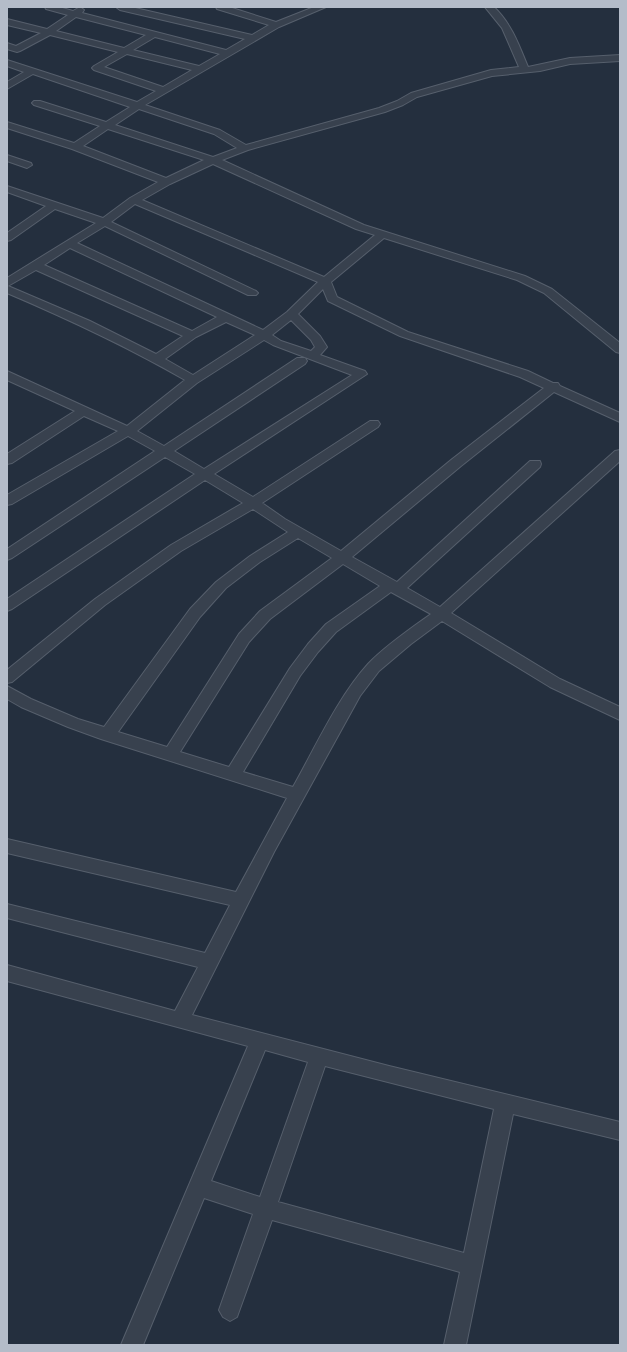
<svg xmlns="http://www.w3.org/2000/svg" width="627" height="1352" viewBox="0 0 627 1352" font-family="'Sofia Sans Condensed',sans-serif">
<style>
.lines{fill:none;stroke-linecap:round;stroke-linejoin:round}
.street-casing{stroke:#565f6c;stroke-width:2}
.street{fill:#38414e;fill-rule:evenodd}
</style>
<rect width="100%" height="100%" fill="#242f3e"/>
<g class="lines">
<defs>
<g id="street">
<path d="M45,7h14l14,4 7,-4 4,3 -2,3 144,37 19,-11 -125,-29 -4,-3h15l121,28 17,-10 -52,-16 -1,-2h13l47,15 38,-15h12l-47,20 -134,78 75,25 26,15 133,-37 18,-7 14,-8 80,-23 28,-3 -17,-39 -17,-21h9c17,16 25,38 34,60l42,-9 50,-3v6l-50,3 -30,7 -48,5 -75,21 -14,8 -18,7 -137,38 -26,10 142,65 161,51 27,13 68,54v10l-4,-1 -72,-59 -27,-13 -133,-42 -53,44 6,15 71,35 120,39 25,12h5l2,3 60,27v9l-66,-30 -93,74 -109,91 45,25 133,-121h10l1,3 -1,3 -133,121 33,19 175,-156 5,-1v11l-169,152 109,66 60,28v13l-70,-33 -108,-66 -31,23 -32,27 -19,25 -86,156 -82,163 197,51 231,56v18l-107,-26 -47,231h-22l16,-73 -188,-52 -35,97 -7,4 -7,-4 -4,-7 34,-96 -49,-16 -61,147h-22l127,-299 -241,-65v-16l168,46 23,-44 -191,-49v-14l198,49 25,-48 -223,-52v-14l229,53 51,-94 -186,-59 -33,-12 -47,-20 -14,-8v-13l24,13 47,20 26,8 86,-118 26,-27 34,-26 38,-24 -35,-23 -72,42 -76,54 -93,77 -5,1v-13l88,-71 76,-54 72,-42 -38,-23 -193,129 -5,2v-12l188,-125 -30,-17 -153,101 -5,2v-11l148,-98 -27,-15 -116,68 -5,1v-10l111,-64 -34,-15 -72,47 -5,1v-10l68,-43 -68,-31v-9l120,55 58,-46c-57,-33 -117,-61 -178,-87v-15l89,-55 -41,-14 -44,31 -4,1v-8l39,-27 -39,-14v-6l96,32 27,-20 28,-16 -86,-33 -65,-21v-6l67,21 26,-17 -66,-21 -2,-2 2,-2h6l66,21 24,-15 -97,-33 -26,15v-7l17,-10 -17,-6v-6l130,42 19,-11 -62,-21 -2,-2 2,-2 24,-14 -68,-17 -30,16 -3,1 -10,-3v-6l9,3 25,-13 -34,-8v-6l40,10 21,-14 -22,-6zM76,17l70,18 -22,13 -68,-17zM155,37l65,17 -21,12 -66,-16zM127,54l65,16 -29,17 -59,-20zM139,109l75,25 23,14 -24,9 -98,-32zM108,129l96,31 -38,18 -83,-32zM213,164l143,65 19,6 -51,42 -182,-77 28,-16zM135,204l183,78 -31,30 -24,18 -186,-87 28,-17 143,69h8l2,-2 -2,-2 -145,-69zM70,248l147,69 -25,14 -148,-66zM36,270l147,66 -27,18 -66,-33 -82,-35zM323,289l5,12 72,35 120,41 24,11 -93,72 -110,91 -56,-32 -23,-16 116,-76 2,-3 -2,-3h-8l-117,76 -39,-23 153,-100 -2,-3 -45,-16 7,-8 -7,-11 -22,-22zM291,320l20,20 4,7 -4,4 -30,-10 -9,-6zM226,322l29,13 -62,40 -28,-16 31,-22zM264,340l9,5 79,30 -148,94 -30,-18 131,-87 2,-3 -2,-3h-8l-133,88 -27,-15 60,-48zM298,538l34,20 -72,53 -21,23 -72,113 -49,-15 82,-115 26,-29 34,-26zM343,564l37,22 -54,38 -18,20 -18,24 -61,99 -49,-15 69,-110 21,-23zM391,592l40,22c-21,15 -46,32 -63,50 -30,33 -53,84 -75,123l-50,-15 57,-96 18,-24 18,-20zM265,1050l43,12 -48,135 -49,-16zM325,1066l169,43 -30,144 -186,-51z"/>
<polygon points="7,155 31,163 32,165 27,168 7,161"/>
</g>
</defs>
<use href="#street" class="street-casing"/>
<use href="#street" class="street"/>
</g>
<rect width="627" height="1352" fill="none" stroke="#b4bcc9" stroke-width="16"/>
</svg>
